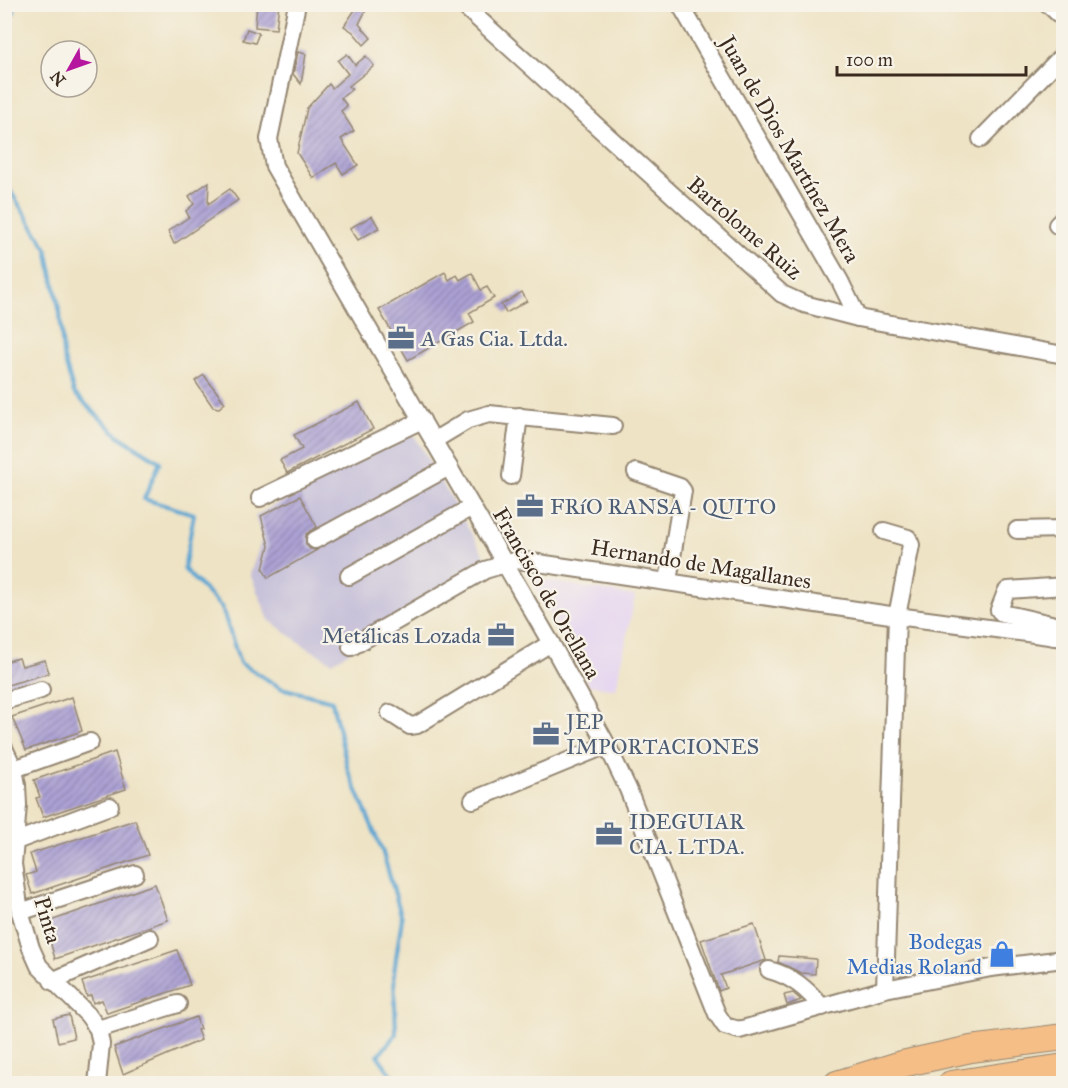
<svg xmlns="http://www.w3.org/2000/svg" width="1068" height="1088" viewBox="0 0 1068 1088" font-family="'IM FELL Great Primer',serif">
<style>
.built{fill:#e4d3f1}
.industrial{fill:#c6c0d9}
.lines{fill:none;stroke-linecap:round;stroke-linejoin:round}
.stream{stroke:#58a4d1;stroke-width:4}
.building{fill:url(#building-hatch)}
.minor-casing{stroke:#948672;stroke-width:20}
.highway-casing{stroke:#948672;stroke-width:28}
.minor{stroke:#fff;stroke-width:16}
.highway{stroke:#f6be87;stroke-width:26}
.labels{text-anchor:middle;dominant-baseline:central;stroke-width:4.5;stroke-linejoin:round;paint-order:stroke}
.street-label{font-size:22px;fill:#3b2a1e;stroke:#f7f3e8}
.service-label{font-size:22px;fill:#4e5e75;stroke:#f7f3e8;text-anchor:start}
.shop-label{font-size:22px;fill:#366cbe;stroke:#f7f3e8;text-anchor:end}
</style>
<defs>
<pattern id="building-hatch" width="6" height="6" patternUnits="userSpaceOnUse" patternTransform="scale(1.5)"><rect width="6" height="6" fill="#aca1d4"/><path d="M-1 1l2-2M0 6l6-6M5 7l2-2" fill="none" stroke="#8d83ab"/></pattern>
</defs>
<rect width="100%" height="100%" fill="#f7f3e8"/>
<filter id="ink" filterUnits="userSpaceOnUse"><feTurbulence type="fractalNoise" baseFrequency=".0167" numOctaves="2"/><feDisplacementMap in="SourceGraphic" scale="12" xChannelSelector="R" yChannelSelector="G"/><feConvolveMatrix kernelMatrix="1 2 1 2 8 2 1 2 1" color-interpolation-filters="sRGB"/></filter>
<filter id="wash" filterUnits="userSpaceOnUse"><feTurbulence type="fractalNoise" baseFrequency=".008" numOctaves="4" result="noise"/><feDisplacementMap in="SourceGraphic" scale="24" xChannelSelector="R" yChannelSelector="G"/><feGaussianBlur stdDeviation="1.35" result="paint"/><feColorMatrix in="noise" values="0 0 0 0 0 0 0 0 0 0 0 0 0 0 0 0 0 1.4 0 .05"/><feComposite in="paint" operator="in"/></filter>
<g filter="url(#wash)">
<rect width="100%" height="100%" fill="#eee3c5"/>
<polygon class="built" points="531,578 635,596 616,689 589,685"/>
<polygon class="industrial" points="410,428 492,569 332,662 306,647 269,620 250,574 262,539 255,516"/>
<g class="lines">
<g class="stream">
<polyline points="4,23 14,12 14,4"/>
<polyline points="4,181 47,249 60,313 63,355 74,393 120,437 160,462 144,499 194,514 184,569 222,608 240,663 281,688 332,701 348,770 382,850 402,918 394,972 396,1034 378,1056 398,1084"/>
</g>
</g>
<g id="blocks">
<g class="building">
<polygon points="257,4 279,4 276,29 255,27"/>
<polygon points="359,4 369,4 359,24 371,38 364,45 353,32 344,26"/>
<polygon points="247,29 259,33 255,43 243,40"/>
<polygon points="298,52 306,54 301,84 293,74"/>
<polygon points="347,54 355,65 366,56 374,66 349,86 352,89 341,98 347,106 341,111 354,131 341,139 358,165 343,174 336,163 313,178 297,153 307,108 329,84 332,88 348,74 338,61"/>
<polygon points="209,182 208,204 230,189 238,200 174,244 168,231 189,217 186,211 194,204 189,196"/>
<polygon points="372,216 379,228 358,240 350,228"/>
<polygon points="445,272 449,280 457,275 460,280 472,273 481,290 487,287 494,298 469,313 474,322 408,360 379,310"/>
<polygon points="522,292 527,301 506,313 501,305"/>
<polygon points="204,375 225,403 219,408 213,407 195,381"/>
<polygon points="359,402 373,429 287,473 280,460 302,449 294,435"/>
<polygon points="300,496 317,527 306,534 306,544 310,549 317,550 268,578 263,569 269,546 261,516"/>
<polygon points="19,658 22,666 45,660 49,673 4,686 4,662"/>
<polygon points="72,697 82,731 26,750 12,717"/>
<polygon points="115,752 126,789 43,817 36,798 40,797 34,780"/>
<polygon points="135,820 148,855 32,894 26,875 36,872 30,854"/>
<polygon points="155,884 168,920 55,959 45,923"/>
<polygon points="754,924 766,960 721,975 726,988 719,991 701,940"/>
<polygon points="177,950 190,985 107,1013 102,1000 93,1003 91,995 87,997 82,982"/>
<polygon points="779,956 816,959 815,974 801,973 778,962"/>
<polygon points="793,993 801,1000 787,1005 784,995"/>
<polygon points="69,1015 74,1038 58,1042 53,1019"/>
<polygon points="196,1017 200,1029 197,1030 201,1040 123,1074 114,1047"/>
</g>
</g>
</g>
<g filter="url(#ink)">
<use href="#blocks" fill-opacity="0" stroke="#948672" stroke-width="1.5"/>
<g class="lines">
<defs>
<g id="minor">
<polyline points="297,4 269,139 274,166 551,643 607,745 628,789 717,1014 725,1026 739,1030 885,989 991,968 1064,959"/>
<polyline points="462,4 782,294 804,304 858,318 1064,355"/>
<polyline points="680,4 840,281 858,318"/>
<polyline points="1048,4 1064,19"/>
<polyline points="981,139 1064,54"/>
<polyline points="1057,225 1064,218"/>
<polyline points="433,441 468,420 489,414 613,426"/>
<polyline points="636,472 680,487 683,491 668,581"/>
<polyline points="511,476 519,416"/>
<polyline points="260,498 422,420"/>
<polyline points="1017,530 1064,529"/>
<polyline points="884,531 908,538 911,545 897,616 885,989"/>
<polyline points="315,540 449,467"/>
<polyline points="349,576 472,507"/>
<polyline points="1054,637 1054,626 1051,624 1002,613 999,610 1006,592 1008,590 1064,586"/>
<polyline points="351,647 485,570 518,560 897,616 1064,638"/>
<polyline points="4,701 41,690"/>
<polyline points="390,713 410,726 417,725 551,643"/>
<polyline points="4,748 14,769 17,785 18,805 13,864 20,912 31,948 39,966 88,1015 98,1029 101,1044 97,1084"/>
<polyline points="14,769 90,742"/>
<polyline points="473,800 607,745"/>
<polyline points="16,841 110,806"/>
<polyline points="20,912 135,874"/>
<path d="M769,970c23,6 38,19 53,37"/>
<polyline points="52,981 150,938"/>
<polyline points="98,1029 178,1004"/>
</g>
<g id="highway">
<polyline points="837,1084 902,1064 971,1049 1064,1037"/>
<polyline points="951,1084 1064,1067"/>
</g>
</defs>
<use href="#minor" class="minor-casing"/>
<use href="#highway" class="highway-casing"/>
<use href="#minor" class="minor"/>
<use href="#highway" class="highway"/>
</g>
</g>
<defs>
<symbol id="office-bare" viewBox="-9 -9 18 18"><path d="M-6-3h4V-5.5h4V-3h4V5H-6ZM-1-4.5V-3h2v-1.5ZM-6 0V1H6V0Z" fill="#5c6f8a" stroke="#f7f3e8" stroke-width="2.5" paint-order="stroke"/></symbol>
<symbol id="shop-bare" viewBox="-9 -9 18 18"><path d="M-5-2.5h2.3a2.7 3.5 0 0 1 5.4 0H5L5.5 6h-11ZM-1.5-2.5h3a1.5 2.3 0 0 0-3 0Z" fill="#3f7fe0" stroke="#f7f3e8" stroke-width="2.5" paint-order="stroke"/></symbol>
</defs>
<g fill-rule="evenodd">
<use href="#office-bare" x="382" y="319" width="38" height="38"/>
<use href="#office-bare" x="511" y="487" width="38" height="38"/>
<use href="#office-bare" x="482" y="616" width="38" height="38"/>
<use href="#office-bare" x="527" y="715" width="38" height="38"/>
<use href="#office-bare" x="590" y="815" width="38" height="38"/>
<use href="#shop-bare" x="983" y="935" width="38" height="38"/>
</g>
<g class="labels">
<g class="street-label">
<text transform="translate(790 149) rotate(60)">Juan de Dios Martínez Mera</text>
<text transform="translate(745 228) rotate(41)">Bartolome Ruiz</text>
<text transform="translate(701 564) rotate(9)">Hernando de Magallanes</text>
<text transform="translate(547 593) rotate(60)">Francisco de Orellana</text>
<text transform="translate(48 920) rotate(73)">Pinta</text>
</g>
<g class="service-label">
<text x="421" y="338">A Gas Cia. Ltda.</text>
<text x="550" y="506">FRíO RANSA - QUITO</text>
<text x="481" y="635" text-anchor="end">Metálicas Lozada</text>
<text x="566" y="721">JEP<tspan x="566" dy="25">IMPORTACIONES</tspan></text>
<text x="629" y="821">IDEGUIAR<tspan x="629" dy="25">CIA. LTDA.</tspan></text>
</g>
<g class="shop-label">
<text x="982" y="941">Bodegas<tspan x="982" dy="25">Medias Roland</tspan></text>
</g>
</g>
<rect width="1068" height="1088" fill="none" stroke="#f7f3e8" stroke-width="24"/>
<g transform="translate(69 69) rotate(230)"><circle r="28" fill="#f7f3e8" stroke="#aca397" stroke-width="1.5"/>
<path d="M0-4.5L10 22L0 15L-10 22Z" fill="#b5179e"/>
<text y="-9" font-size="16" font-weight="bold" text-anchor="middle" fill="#3b2a1e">N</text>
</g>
<path d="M837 66v9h189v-9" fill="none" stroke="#3b2a1e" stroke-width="3"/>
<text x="846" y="66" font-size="18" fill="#3b2a1e" stroke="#f7f3e8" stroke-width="4.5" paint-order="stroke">100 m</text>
</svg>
